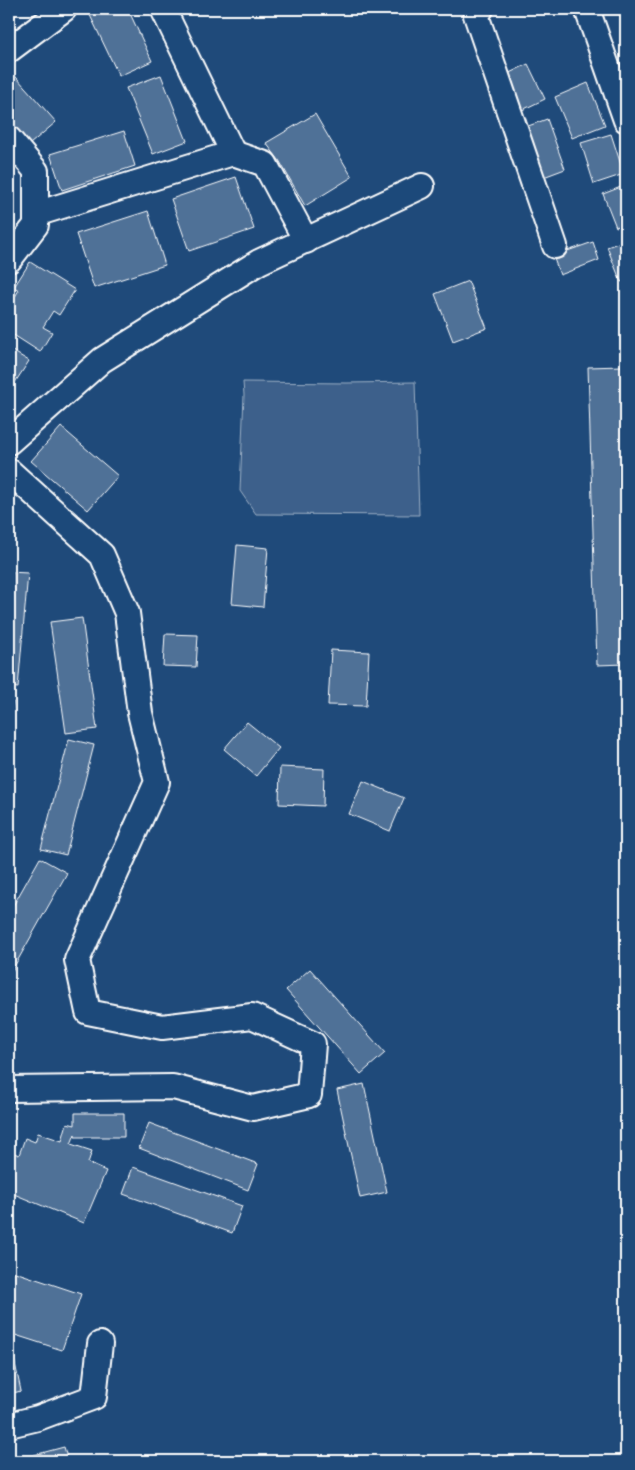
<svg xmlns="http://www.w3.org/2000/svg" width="635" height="1470" viewBox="0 0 635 1470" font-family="Kalam,sans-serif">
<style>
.green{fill:#3c618b;stroke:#9eb0c5}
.building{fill:#507197;stroke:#fff}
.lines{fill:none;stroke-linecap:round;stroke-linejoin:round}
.minor-casing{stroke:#fff;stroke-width:28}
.minor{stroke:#1f4a7a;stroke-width:24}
</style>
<rect width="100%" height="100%" fill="#1f4a7a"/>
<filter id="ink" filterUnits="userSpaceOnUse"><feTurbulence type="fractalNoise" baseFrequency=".02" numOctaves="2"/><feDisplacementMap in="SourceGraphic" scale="10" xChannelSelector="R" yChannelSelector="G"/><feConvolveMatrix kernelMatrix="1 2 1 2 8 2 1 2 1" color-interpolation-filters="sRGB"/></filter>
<g filter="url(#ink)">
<polygon class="green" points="243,382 347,383 415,382 419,515 256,514 240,491 244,395"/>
<g class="building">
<polygon points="94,9 128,9 152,61 119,76 88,11"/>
<polygon points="528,64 545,99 518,112 501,77"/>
<polygon points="9,69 56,122 30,144 9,120"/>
<polygon points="161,75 187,141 153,154 126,88"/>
<polygon points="588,83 605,125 572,138 555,97"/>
<polygon points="315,114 352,177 305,206 279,160 266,143"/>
<polygon points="547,119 565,169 541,178 523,128"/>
<polygon points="124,131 135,166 62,190 50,154"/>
<polygon points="611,134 624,174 594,184 581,143"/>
<polygon points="236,177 254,229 189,251 171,199"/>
<polygon points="626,185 626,223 616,227 603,194"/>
<polygon points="148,211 165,265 94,288 76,234"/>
<polygon points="626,240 626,280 621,282 607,247"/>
<polygon points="593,242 599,260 560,275 553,256"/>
<polygon points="30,262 75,290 59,315 53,311 43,327 52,332 40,352 9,332 9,304 10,305 19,290 14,287"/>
<polygon points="468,281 487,328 453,341 435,294"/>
<polygon points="9,349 29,361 12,387 9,385"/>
<polygon points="621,363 626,363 626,664 597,665 588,367 622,366"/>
<polygon points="61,427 118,476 88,510 31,461"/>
<polygon points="237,545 268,548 263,607 232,604"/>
<polygon points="9,572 28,573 18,688 9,687"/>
<polygon points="82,618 97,729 66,733 50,622"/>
<polygon points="165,634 198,635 196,667 163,666"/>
<polygon points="331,650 369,652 366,706 328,705"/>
<polygon points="9,702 13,702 9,738"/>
<polygon points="247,722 279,748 256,776 224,749"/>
<polygon points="69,739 94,745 66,855 41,849"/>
<polygon points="280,767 324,769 323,806 279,804"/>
<polygon points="363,781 404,798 390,831 349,814"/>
<polygon points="40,858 67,873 10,974 9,973 9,913"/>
<polygon points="310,969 385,1053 361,1074 286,990"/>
<polygon points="364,1084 387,1192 360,1198 337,1090"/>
<polygon points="75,1113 124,1113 124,1137 75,1137 75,1134 71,1144 92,1151 88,1163 106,1171 84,1223 9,1192 9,1178 11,1173 9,1172 9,1151 19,1155 25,1138 35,1142 38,1133 62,1141 67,1123 75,1125"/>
<polygon points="149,1123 258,1164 248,1190 139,1148"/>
<polygon points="133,1167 242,1206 232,1233 123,1194"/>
<polygon points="9,1270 81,1294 62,1350 9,1333"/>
<polygon points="11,1345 21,1391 9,1394 9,1346"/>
<polygon points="64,1447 68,1461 35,1461 34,1455"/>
</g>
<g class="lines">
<defs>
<g id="minor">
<polyline points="163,9 233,153 265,164 306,241"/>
<polyline points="481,9 476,15 555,246"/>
<polyline points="587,9 626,120"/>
<polyline points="9,50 64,9"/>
<polyline points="9,139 36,171 36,225 9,260"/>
<polyline points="36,214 233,153"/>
<polyline points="9,442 102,360 259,262 422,186"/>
<polyline points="9,471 102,555 127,613 140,713 157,782 77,960 88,1012 162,1027 252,1016 313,1044 309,1095 253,1108 173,1087 9,1089"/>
<polyline points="9,1425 38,1418 94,1397 100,1344"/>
</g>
</defs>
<use href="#minor" class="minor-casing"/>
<use href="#minor" class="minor"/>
</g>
</g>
<rect width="635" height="1470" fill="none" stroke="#1f4a7a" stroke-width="30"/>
<rect x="15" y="15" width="605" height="1440" fill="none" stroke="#fff" stroke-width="2" filter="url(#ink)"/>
</svg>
